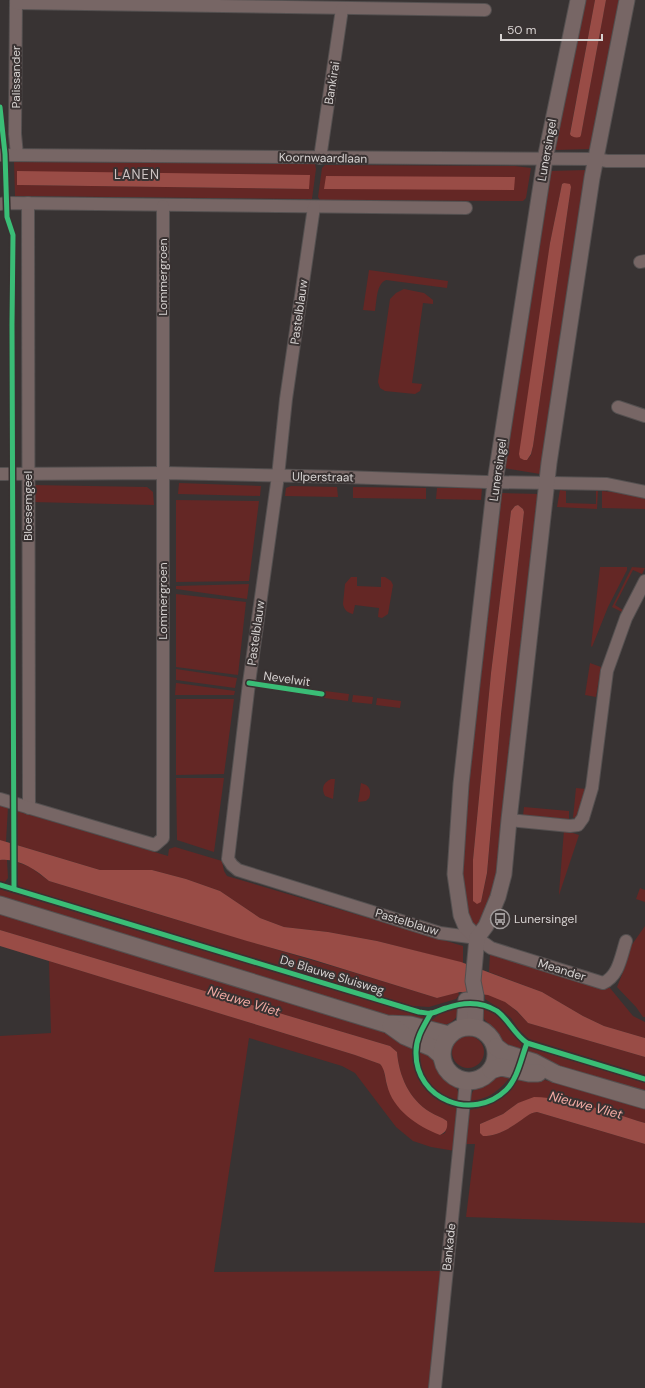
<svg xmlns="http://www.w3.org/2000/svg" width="645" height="1388" viewBox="0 0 645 1388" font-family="'DM Sans',sans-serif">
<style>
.green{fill:#642725;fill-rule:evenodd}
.water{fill:#994c46}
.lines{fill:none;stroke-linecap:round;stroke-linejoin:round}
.minor-casing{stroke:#545050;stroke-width:14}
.tertiary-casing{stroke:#545050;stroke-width:17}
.secondary-casing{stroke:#545050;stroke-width:19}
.minor{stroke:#776665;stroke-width:12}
.tertiary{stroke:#776665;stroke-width:15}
.secondary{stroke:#796866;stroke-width:17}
.cycleway-casing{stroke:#393232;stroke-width:8}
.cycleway{stroke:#3abd76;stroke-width:5}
.labels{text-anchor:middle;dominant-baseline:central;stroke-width:4;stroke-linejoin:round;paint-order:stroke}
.street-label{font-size:12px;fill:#d6d2d1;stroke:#393232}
.poi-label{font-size:12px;fill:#d6d2d1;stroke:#393232;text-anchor:start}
.neighbourhood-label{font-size:13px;letter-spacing:1px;fill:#ccc3c2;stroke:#393232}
.water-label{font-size:13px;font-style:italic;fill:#f4aca5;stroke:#393232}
</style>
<rect width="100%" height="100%" fill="#383333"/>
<g class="green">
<polygon points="581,0 595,0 570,133 581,135 606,0 623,0 592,149 555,150 554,144"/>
<path d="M14,162l301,2 1,5 -4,30 -297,-3zM18,171l291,18 -291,-4z"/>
<polygon points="325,165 515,166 531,168 526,198 523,201 320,200 318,197 322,168"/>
<path d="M586,170l-43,299 -3,5 -36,-6 45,-297zM564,183l7,4 -38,259 -2,9 -4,5 23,-217 12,-59z"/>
<path d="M369,270l79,11 -1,7 -61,-8c-10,4 -9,21 -11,31l-12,-1z"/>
<polygon points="404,289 424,293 433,300 433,304 423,303 412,383 422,384 420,391 415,394 385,391 380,388 378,382 390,299 396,293"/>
<polygon points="179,483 261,486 260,496 178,494"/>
<polygon points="32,485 147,487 153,492 154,505 32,502"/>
<polygon points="291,486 337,487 338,497 285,496 286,488"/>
<polygon points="353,487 426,488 426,499 353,498"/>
<polygon points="437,488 482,488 481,500 436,499"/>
<polygon points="560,490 566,491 566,503 596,504 596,491 598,491 597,509 557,507"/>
<polygon points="602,491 624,493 645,498 645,509 602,508"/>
<path d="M502,493l38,1 -39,377 -22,55h-5l-4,-2 -10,-47v-20l38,-361zM518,505l5,4 1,3 -23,202 -14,160 -6,28 -8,-42 18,-187 20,-162 4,-5z"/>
<polygon points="176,500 259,501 249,581 176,582"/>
<polygon points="600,567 627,567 627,570 608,607 592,647 591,646"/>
<polygon points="632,567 645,568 642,574 633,570 615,605 623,610 622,612 612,607"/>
<path d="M351,577h6v9l24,1v-10h4l6,4 2,4 -5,29 -6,4 -4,-1 1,-9 -24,-3 -2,9c-5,-1 -9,-4 -10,-10l2,-20z"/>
<polygon points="249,584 247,599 176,589 176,586"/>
<polygon points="176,594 246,602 238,675 176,667"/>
<polygon points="590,663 601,667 596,697 585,695"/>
<polygon points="176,669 237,678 235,688 176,680"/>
<polygon points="176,683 177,683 235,691 234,695 175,695"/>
<polygon points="325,691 349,694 348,701 324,698"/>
<polygon points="353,695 373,697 372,704 352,702"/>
<polygon points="377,698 401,701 400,708 376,705"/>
<polygon points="176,699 234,699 224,774 176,775"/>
<polygon points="176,778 224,778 214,852 177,840"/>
<path d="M331,779h4l-2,20 -8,-3c-4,-8 -2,-13 6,-17z"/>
<path d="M361,783c8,2 11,7 8,15l-3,3 -8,1z"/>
<polygon points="576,788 586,789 576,817 573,818"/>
<polygon points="0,805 8,807 6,842 0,840"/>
<polygon points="524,807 569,811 569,819 523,816"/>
<polygon points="17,811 168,856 169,849 175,847 222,861 224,871 227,876 463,946 463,963 377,941 328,932 284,927 260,918 220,891 186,879 152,870 100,870 17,845"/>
<polygon points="564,830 579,835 559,895 559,893"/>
<polygon points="0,860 7,860 8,878 5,882 0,881"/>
<path d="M17,862l13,5 19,14c129,40 259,77 388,117l21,-6 1,3 -3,4 -27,8 -16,-1 -393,-119 -2,-2z"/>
<polygon points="640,888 645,890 645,902 636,899"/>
<polygon points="0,889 355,996 423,1015 425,1020 421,1024 374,1011 0,898"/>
<path d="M0,914l348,105 66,24c0,7 -2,16 0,22 6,23 23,35 44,42l-3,44 -24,-4 -18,-6 -17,-14 -41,-54 -13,-7 -93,-28 -35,234 228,-1 -12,117h-430v-352l51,-3 -2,-72 306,94 25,9 3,3 4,19 53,49 5,-2 2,-12c-5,-4 -11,-5 -17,-9 -21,-13 -31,-36 -33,-60l-7,-6 -390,-116z"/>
<polygon points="645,926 645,1017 643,1017 636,1007 617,987 625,967 631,946"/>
<polygon points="490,953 610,988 633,1016 645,1022 645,1038 604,1026 583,1016 542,992 489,972"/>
<path d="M485,994c18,2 32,17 43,29l117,34v18l-116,-36 -10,-9 -8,-12 -11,-9 -15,-10z"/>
<path d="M462,1006c-1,4 -2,6 -4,9 -8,12 -18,11 -31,11 10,-13 19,-16 35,-20z"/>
<polygon points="480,1007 494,1013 504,1022 510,1031 522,1043 519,1052 501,1042 493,1028 484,1019"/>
<circle cx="468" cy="1052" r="16"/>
<path d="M420,1045l11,9 8,17 9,10 8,6 6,14c-18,-1 -36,-17 -42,-34 -2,-6 0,-15 0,-22z"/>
<polygon points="530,1048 645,1083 645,1092 539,1060 524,1055 526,1050"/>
<path d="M499,1074h14c-14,16 -22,25 -44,27l4,-10 9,-8z"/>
<path d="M519,1074l51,12 75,22v15l-79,-23 -14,-3 -34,6 -15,11 -23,10 3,12c13,0 24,-6 35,-14 6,-4 10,-9 19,-10l108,32v79l-179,-6 9,-73h-10l5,-34 8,-2 23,-10z"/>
</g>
<g class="water">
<path d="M595,0h11l-25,135 -1,2c-4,1 -9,0 -10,-3z"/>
<polygon points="17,171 310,175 309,189 17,185"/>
<polygon points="326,176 515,177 514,190 324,189"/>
<polygon points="564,183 570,184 571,187 533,446 531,454 527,460 524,460 520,458 519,454 550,243 562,184"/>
<polygon points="518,505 523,509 524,512 501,714 487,873 481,902 477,904 473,901 473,860 491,673 511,511 515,506"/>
<path d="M0,840l100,30h52l34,9 34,12 40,27 24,9 44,5 49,9 84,21 81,30 41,24 21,10 41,12v19l-117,-34 -11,-12 -12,-9 -17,-7 -28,-3 -23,6 -126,-39 -64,-18 -198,-60c-13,-11 -30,-23 -49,-21z"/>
<path d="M0,930l390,116 7,6c2,24 12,47 33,60 6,4 12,5 17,9 1,7 -1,11 -7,14 -23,-9 -47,-25 -53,-50 -2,-7 -2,-16 -7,-21l-25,-9 -355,-109z"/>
<path d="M534,1097c38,1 74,15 111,26v21l-108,-32c-8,1 -11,5 -17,9 -11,8 -23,15 -37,15l-3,-3v-9l23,-10 15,-11z"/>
</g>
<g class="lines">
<defs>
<g id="minor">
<polyline points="16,0 15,134 17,155"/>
<polyline points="16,3 485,10"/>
<polyline points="0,155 596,159 607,161 645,161"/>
<polyline points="320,158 342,9"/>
<polyline points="28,203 29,808"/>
<polyline points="0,204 6,203 466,208"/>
<path d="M314,207l-28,192 -8,77 -29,207 -21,176 4,6 6,5 202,63 37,5 14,10 112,35c16,-7 18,-27 23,-42"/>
<polyline points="640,262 645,261"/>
<polyline points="618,407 645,416"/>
<polyline points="0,474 164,473 344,477 486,482 607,484 645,492"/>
<polyline points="0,799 155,845 163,838 163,206"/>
<polyline points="509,820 570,826 578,825 583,818 592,788 607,671 626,618 645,581"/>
<polyline points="435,1388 466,1081"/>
</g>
<g id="tertiary">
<polyline points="477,938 466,927 461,915 455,874 461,784 471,693 495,482 545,159 578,0"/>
<polyline points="464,1027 466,1000"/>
<polyline points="475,1027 476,996 473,981 477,938 486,926 498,897 504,874 509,820 549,463 592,178 627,0"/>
</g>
<g id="secondary">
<polyline points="0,905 387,1024 410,1025 449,1035"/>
<polyline points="391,1026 405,1036 433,1048 441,1055"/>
<circle cx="469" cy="1054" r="27"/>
<polyline points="496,1047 504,1053 533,1062 556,1074 645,1100"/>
<polyline points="491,1070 501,1067 529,1073 538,1073"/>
</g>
</defs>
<use href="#minor" class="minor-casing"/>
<use href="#tertiary" class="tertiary-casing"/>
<use href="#secondary" class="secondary-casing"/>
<use href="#minor" class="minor"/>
<use href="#tertiary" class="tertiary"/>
<use href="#secondary" class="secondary"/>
<defs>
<g id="cycleway">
<polyline points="0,107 5,154 7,217 13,235 12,325 14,889"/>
<polyline points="249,683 322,694"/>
<path d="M0,885l419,127c4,0 9,2 13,1 5,-1 10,-4 14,-5 17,-6 35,-7 51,3 12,9 17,23 30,32l118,36"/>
<path d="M431,1013c-7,13 -15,24 -15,39 -1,48 57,70 90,38 12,-12 15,-32 21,-47"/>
</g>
</defs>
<use href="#cycleway" class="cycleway-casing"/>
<use href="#cycleway" class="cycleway"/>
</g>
<defs>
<symbol id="bus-ring" viewBox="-11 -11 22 22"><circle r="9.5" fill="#393232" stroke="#9f9a9a" stroke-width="1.5"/><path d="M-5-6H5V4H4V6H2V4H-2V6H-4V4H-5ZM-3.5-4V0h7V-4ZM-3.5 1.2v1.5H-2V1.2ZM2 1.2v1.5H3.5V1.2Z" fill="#9f9a9a"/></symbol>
</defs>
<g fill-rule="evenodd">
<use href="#bus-ring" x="489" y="908" width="22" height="22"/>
</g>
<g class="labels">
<g class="street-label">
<text transform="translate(16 77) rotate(-90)">Palissander</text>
<text transform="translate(332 83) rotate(-81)">Bankirai</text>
<text transform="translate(547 150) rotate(-80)">Lunersingel</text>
<text transform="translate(323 158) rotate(1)">Koornwaardlaan</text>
<text transform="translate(163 277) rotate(-90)">Lommergroen</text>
<text transform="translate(299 312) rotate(-82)">Pastelblauw</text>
<text transform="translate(498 470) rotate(-82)">Lunersingel</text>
<text transform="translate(323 477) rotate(1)">Ulperstraat</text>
<text transform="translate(28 506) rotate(-90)">Bloesemgeel</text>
<text transform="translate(163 601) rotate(-90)">Lommergroen</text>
<text transform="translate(256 633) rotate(-82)">Pastelblauw</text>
<text transform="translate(287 679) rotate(8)">Nevelwit</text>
<text transform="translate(407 922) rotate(17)">Pastelblauw</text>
<text transform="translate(562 970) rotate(17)">Meander</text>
<text transform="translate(332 975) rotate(17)">De Blauwe Sluisweg</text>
<text transform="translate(449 1247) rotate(-84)">Bankade</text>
</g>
<g class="poi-label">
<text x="514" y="919">Lunersingel</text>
</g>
<g class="neighbourhood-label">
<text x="137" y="174">LANEN</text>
</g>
<g class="water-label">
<text transform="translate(244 1001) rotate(17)">Nieuwe Vliet</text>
<text transform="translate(586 1105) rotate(15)">Nieuwe Vliet</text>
</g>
</g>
<path d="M501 34v6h101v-6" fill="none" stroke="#d6d2d1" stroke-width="2"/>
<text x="507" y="34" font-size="12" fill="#d6d2d1" stroke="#393232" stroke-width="3" paint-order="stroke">50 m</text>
</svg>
